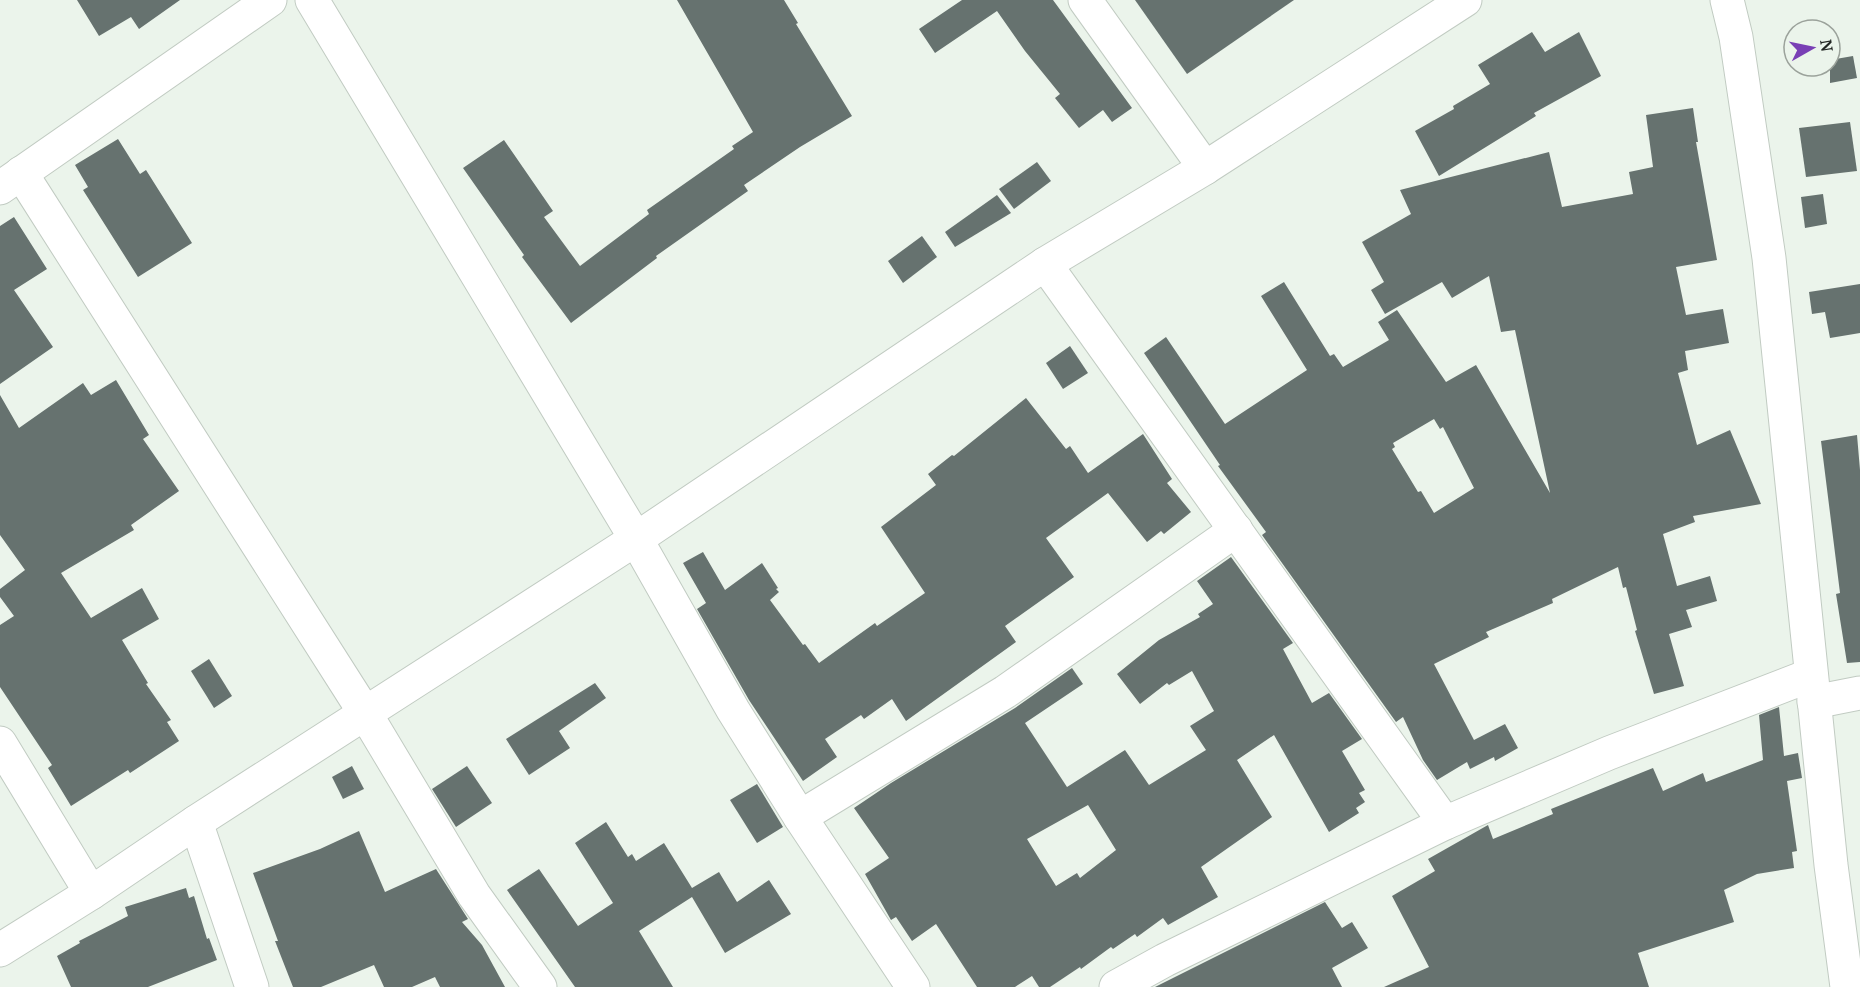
<svg xmlns="http://www.w3.org/2000/svg" width="1860" height="987" viewBox="0 0 1860 987" font-family="'PT Serif',serif">
<style>
.building{fill:#66726f;fill-rule:evenodd}
.lines{fill:none;stroke-linecap:round;stroke-linejoin:round}
.minor-casing{stroke:#c1cbc2;stroke-width:35}
.minor{stroke:#fff;stroke-width:33}
</style>
<rect width="100%" height="100%" fill="#ebf4eb"/>
<g class="building">
<polygon points="77,0 180,0 139,29 131,17 99,36"/>
<polygon points="677,0 784,0 798,23 796,24 852,116 800,147 744,185 748,191 656,256 657,258 571,323 522,257 524,255 463,168 504,140 553,211 544,217 580,266 649,214 647,210 734,149 732,146 753,132"/>
<polygon points="962,0 1053,0 1132,108 1112,122 1103,110 1079,128 1055,98 1060,94 1025,51 997,11 935,53 919,29"/>
<polygon points="1135,0 1294,0 1187,74"/>
<polygon points="1532,32 1545,52 1579,32 1601,76 1534,113 1536,116 1439,176 1415,131 1454,109 1453,106 1490,84 1478,65"/>
<polygon points="1853,56 1857,78 1830,83 1830,60"/>
<path d="M1693,108l5,34h-2l21,118 -41,7 10,48 37,-6 6,34 -44,8 3,19 -10,3 19,72 33,-15 31,74 -68,12 2,6 -32,12 14,52 33,-10 7,25 -31,9 6,17 -23,7 15,52 -30,8 -19,-63 2,-1 -11,-43 -3,1 -5,-21 -66,32 1,4 -67,29 3,5 -55,27 40,76 31,-16 13,24 -23,13 -1,-4 -24,12 -3,-7 -30,18 -14,-20 -20,-43 -7,5 -134,-187 4,-3 -48,-66 2,-1 -76,-112 22,-16 59,87 82,-54 -46,-74 23,-14 46,74 4,-2 9,13 46,-27 -11,-18 19,-12 49,72 30,-17 74,128 -35,-163 -14,2 -12,-56 -37,22 -10,-16 -57,32 -14,-24 13,-8 -22,-40 49,-28 -11,-24 149,-38 13,55 71,-13 -4,-22 24,-5 -7,-52zM1434,419l6,10 3,-2 31,61 -40,25 -13,-22 -3,1 -26,-43 3,-2 -2,-4z"/>
<polygon points="1850,122 1857,171 1806,177 1799,128"/>
<polygon points="118,139 140,174 146,170 192,243 138,277 83,190 88,187 75,165"/>
<polygon points="1037,162 1051,181 1014,209 999,189"/>
<polygon points="1823,194 1827,224 1805,228 1801,197"/>
<polygon points="997,195 1011,213 955,247 945,232"/>
<polygon points="14,217 47,269 14,290 53,347 0,384 0,226"/>
<polygon points="922,236 937,257 903,283 888,261"/>
<polygon points="1860,284 1860,333 1830,338 1825,312 1812,314 1809,292"/>
<polygon points="1070,346 1088,373 1063,389 1046,363"/>
<polygon points="116,380 149,435 143,439 179,491 131,525 134,530 61,573 91,618 142,588 159,619 122,640 148,683 146,684 171,720 167,722 179,741 130,773 128,770 71,806 48,768 52,765 0,687 0,625 14,616 0,597 0,589 25,570 0,535 0,395 19,428 83,383 91,395"/>
<polygon points="1026,398 1066,449 1070,446 1088,473 1143,434 1172,479 1167,483 1191,512 1164,534 1161,531 1147,542 1108,493 1046,538 1074,577 1005,626 1016,642 906,721 892,699 864,719 861,715 825,739 837,757 803,781 749,700 697,609 706,603 683,563 703,552 725,590 762,563 778,588 776,589 779,592 770,600 803,645 805,644 819,663 875,623 877,626 925,593 881,527 936,485 928,474 952,455 954,456"/>
<polygon points="1857,435 1860,470 1860,662 1847,663 1836,594 1840,593 1821,441"/>
<path d="M1231,557l62,86 -10,6 29,54 17,-10 33,46 -20,12 23,39 -6,3 6,9 -9,6 3,5 -30,19 -55,-97 -37,25 35,57 -71,50 17,30 -50,28 -5,-7 -26,19 -2,-3 -22,15 -2,-2 -30,22 -1,-2 -30,20h-11l-7,-11 -17,11h-38l-41,-63 -24,17 -16,-24 -5,3 -26,-46 24,-16 -35,-50 37,-25 124,-75 57,-40 11,16 -58,39 42,64 58,-37 24,35 57,-35 -16,-24 24,-15 -22,-40 -23,14 -2,-2 -27,21 -23,-30 42,-34 41,-23 -2,-3 15,-10 -16,-23zM1088,805l28,45 -36,28 -3,-5 -21,13 -29,-47z"/>
<polygon points="209,659 232,696 214,708 191,671"/>
<polygon points="595,683 606,698 559,731 570,748 529,775 506,739"/>
<polygon points="1779,707 1784,756 1798,753 1802,778 1787,781 1797,851 1792,852 1794,868 1757,874 1724,890 1734,922 1638,953 1649,987 1384,987 1429,967 1392,896 1435,871 1428,859 1488,825 1493,839 1553,814 1551,809 1653,768 1663,791 1703,773 1706,782 1763,760 1759,715"/>
<polygon points="352,766 364,789 343,799 332,777"/>
<polygon points="467,766 492,803 456,827 432,789"/>
<polygon points="757,784 783,827 757,843 730,800"/>
<polygon points="606,822 628,857 632,854 636,861 664,843 692,888 719,872 737,902 769,880 791,914 725,953 692,897 639,931 673,987 575,987 507,890 539,869 578,926 613,903 575,843"/>
<polygon points="359,831 385,892 436,869 468,919 462,922 482,945 505,987 440,987 435,977 412,987 384,987 374,965 321,987 293,987 275,941 278,941 253,873 320,849"/>
<polygon points="186,888 189,898 194,896 207,939 209,938 217,960 148,987 71,987 57,956 80,943 79,941 128,916 125,907"/>
<polygon points="1325,902 1342,928 1352,922 1368,948 1332,968 1342,987 1155,987"/>
</g>
<g class="lines">
<defs>
<g id="minor">
<polyline points="312,0 636,539 733,710 800,817 913,987"/>
<polyline points="1085,0 1205,168"/>
<polyline points="1727,0 1736,37 1769,258 1831,865 1847,987"/>
<polyline points="21,173 365,713 474,895 540,987"/>
<polyline points="0,188 270,0"/>
<polyline points="1045,264 1445,823"/>
<polyline points="1814,702 1860,693"/>
<polyline points="0,743 91,893"/>
<polyline points="800,817 1005,692 1236,530"/>
<polyline points="196,822 252,987"/>
<polyline points="0,950 91,893 196,822 636,539 1045,264 1205,168 1465,0"/>
<polyline points="1116,987 1165,960 1445,823 1609,753 1811,675"/>
</g>
</defs>
<use href="#minor" class="minor-casing"/>
<use href="#minor" class="minor"/>
</g>
<g transform="translate(1812 48) rotate(81)"><circle r="28" fill="#ebf4eb" stroke="#9ba29b" stroke-width="1.5"/>
<path d="M0-4.5L10 22L0 15L-10 22Z" fill="#793fb5"/>
<text y="-9" font-size="16" font-weight="bold" text-anchor="middle" fill="#222623">N</text>
</g>
</svg>
